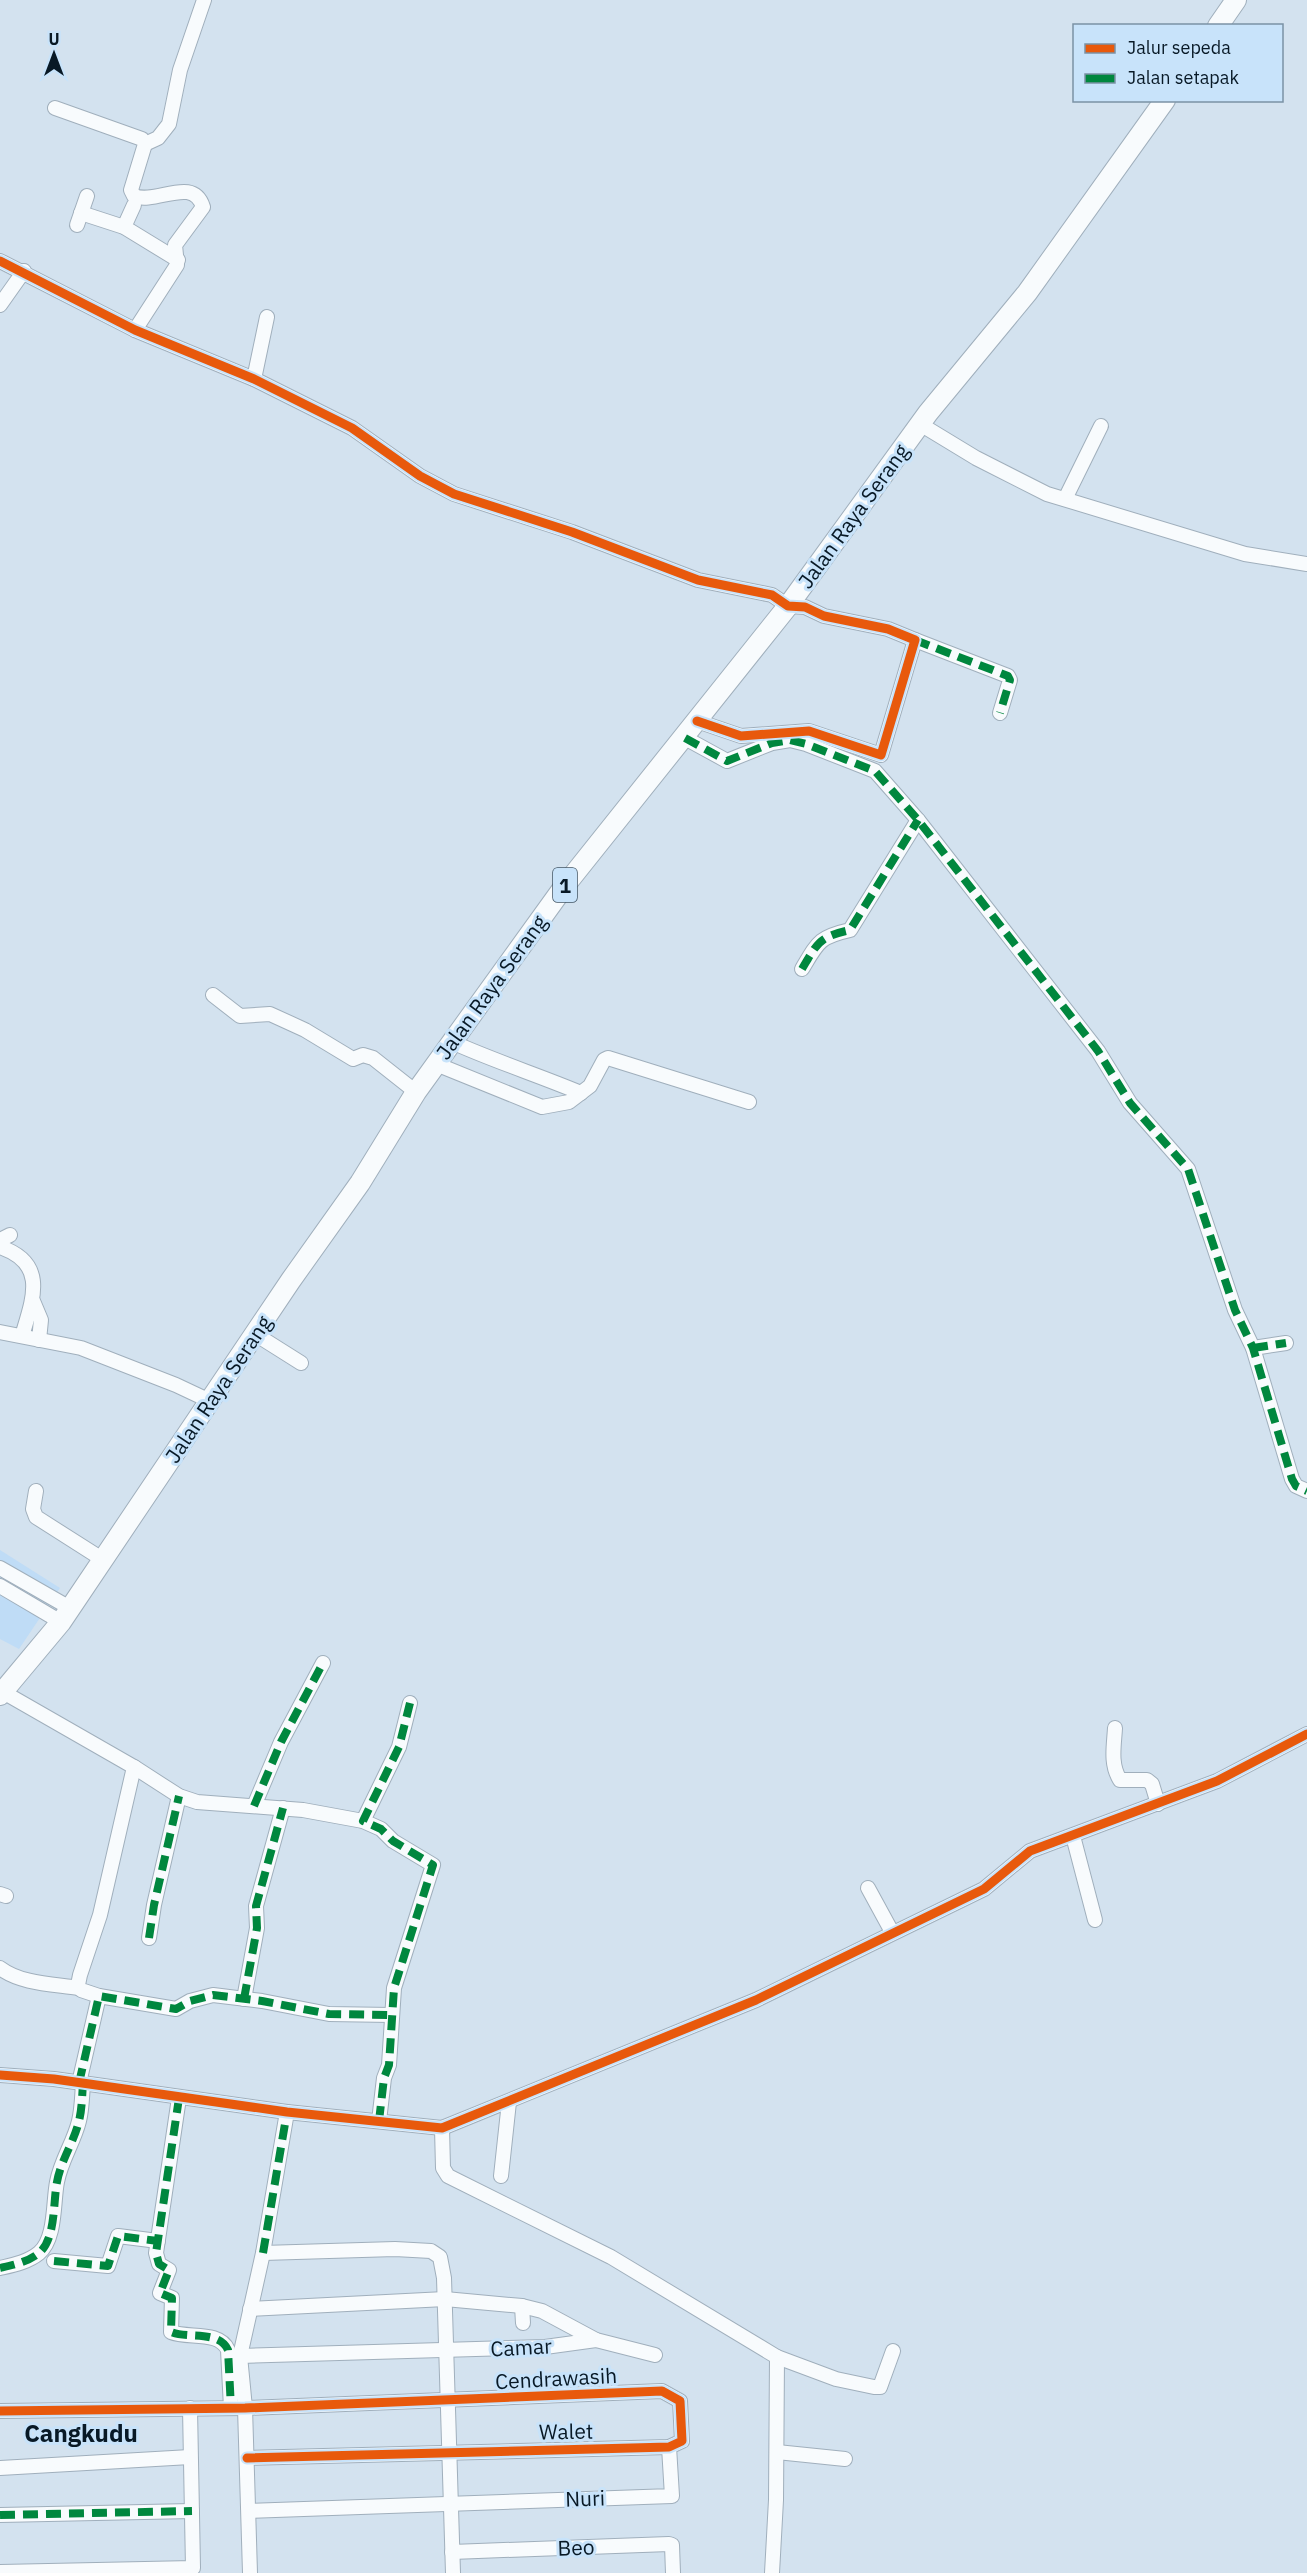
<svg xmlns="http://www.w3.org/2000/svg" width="1307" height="2573" viewBox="0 0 1307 2573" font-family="'IBM Plex Sans',sans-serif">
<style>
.built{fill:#bfdcf6}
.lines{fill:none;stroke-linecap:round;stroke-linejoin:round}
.minor-casing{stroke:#a0afbc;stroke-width:16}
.highway-casing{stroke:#a0afbc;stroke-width:22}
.minor{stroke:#f8fbfd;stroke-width:14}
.highway{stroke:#f8fbfd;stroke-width:20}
.quiet{stroke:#00873e;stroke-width:8;stroke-dasharray:15 8;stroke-linecap:butt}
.cycleway-casing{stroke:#c8e3fa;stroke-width:13}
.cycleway{stroke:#e8590c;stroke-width:9}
.labels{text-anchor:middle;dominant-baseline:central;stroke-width:6;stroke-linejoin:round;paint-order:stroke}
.shield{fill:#c8e3fa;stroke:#425666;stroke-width:1.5}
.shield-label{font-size:20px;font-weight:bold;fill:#081926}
.street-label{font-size:21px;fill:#081926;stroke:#c8e3fa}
.quarter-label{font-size:24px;font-weight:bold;fill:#081926;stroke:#c8e3fa}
</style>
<rect width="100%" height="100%" fill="#d3e2ef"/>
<polygon class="built" points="0,1550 60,1588 19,1649 0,1639"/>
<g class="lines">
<defs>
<g id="minor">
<path d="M55,108l87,31 3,5 -14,46 3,6c22,9 59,-21 69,11l-28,38 2,20 -42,65"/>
<polyline points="145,144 158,138 169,124 180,70 204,0"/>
<polyline points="81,213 124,227 178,260"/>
<polyline points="77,225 87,196"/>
<polyline points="124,227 134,205"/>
<polyline points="0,261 135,330 254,379 352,428 420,476 454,494 572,532 698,580 772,595 788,606 805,607 824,616 888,629 915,640 881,755 809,731 741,736 697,721"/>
<polyline points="0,305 24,271"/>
<polyline points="254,379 267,317"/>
<polyline points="920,424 976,458 1047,494 1245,554 1307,564"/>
<polyline points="1065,499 1101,426"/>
<polyline points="915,640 1008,676 1010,680 1000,713"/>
<polyline points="685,738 727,761 772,743 790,740 806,744 875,771 918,820 1098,1051 1130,1103 1188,1169 1235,1310 1253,1348 1292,1479 1296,1486 1307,1491"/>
<path d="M802,969c16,-27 17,-32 48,-39l68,-110"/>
<polyline points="213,995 240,1016 270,1014 305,1030 353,1059 363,1055 373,1058 416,1092"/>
<path d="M452,1042c42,19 86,33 129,51"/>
<polyline points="436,1064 542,1107 569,1102 590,1086 604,1060 608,1058 749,1102"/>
<polyline points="0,1240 10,1235"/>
<path d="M0,1247c48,16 33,52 22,89"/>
<polyline points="33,1301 41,1320 39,1340"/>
<polyline points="0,1332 81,1348 176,1385 210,1401"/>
<polyline points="255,1334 301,1363"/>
<polyline points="1253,1348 1286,1343"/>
<polyline points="36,1491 33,1509 36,1517 102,1559"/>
<polyline points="0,1568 70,1608"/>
<polyline points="0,1586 61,1622"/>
<polyline points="3,1692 134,1767 100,1915 80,1975 78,1985 81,1990 99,1996 176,2009 190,2001 213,1995 262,2001 329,2014 391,2015"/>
<path d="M1115,1728c-1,18 -5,36 5,52h27l5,4 6,20"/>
<polyline points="134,1767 179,1796 197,1802 303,1810 363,1821 381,1829 393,1841 433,1865 394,1988 389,2065 384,2078 379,2121"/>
<polyline points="254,1806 281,1742 323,1663"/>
<polyline points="363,1821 399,1747 410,1703"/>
<polyline points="1073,1836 1095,1920"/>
<polyline points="868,1888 892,1932"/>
<polyline points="0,1894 6,1896"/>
<polyline points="149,1938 154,1905 179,1796"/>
<path d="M0,1968c21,16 54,16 79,20"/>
<polyline points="244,1999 257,1928 256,1906 283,1808"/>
<polyline points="0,2075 54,2079 287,2112 442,2128 756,2000 984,1889 1030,1851 1217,1781 1307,1734"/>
<polyline points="79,2083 99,1996"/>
<path d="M179,2098l-23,155 3,11 10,6 -9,23 12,5 -1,34c17,7 48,-2 57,18l3,58"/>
<polyline points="442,2128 443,2168 448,2176 611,2257 777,2357 776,2500 772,2573"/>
<polyline points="501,2176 509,2102"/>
<polyline points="263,2253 395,2249 431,2251 440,2257 444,2278 453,2573"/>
<polyline points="54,2261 108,2266 118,2236 158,2241"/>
<path d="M0,2268c13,-3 28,-6 39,-15 17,-14 14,-51 18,-71 4,-22 17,-40 22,-61 3,-12 3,-25 4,-37"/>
<polyline points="522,2306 523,2323"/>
<polyline points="250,2309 445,2299 522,2306 542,2311 596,2340 655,2355"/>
<polyline points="240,2356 545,2347 596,2340"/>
<polyline points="777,2357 836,2379 874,2387 880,2387 893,2351"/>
<polyline points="0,2411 245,2408 662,2391 680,2401 682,2441 669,2447 247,2458"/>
<polyline points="777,2452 845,2459"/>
<polyline points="0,2468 190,2457"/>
<polyline points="250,2511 672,2496 669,2447"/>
<polyline points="0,2515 192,2511"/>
<polyline points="452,2552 669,2544 672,2545 673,2573"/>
<polyline points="0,2572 193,2568 190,2408"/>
<polyline points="250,2573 245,2408 240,2356 263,2253 287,2112"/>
</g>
<g id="highway">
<polyline points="1218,26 1236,0"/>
<polyline points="0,1695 61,1622 291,1280 360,1183 416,1092 563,888 788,606 928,413 1027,293 1165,100"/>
</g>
</defs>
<use href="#minor" class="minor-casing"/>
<use href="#highway" class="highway-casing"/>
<use href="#minor" class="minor"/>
<use href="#highway" class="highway"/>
<g class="quiet">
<polyline points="915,640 1008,676 1010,680 1000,713"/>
<polyline points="685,738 727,761 772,743 790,740 806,744 875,771 918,820 1098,1051 1130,1103 1188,1169 1235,1310 1253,1348 1292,1479 1296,1486 1307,1491"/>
<path d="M802,969c16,-27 17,-32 48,-39l68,-110"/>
<polyline points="1253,1348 1286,1343"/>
<polyline points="254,1806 281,1742 323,1663"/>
<polyline points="149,1938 154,1905 179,1796"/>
<polyline points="244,1999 257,1928 256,1906 283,1808"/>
<polyline points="79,2083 99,1996 176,2009 190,2001 213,1995 262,2001 329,2014 391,2015"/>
<path d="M179,2098l-23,155 3,11 10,6 -9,23 12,5 -1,34c17,7 48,-2 57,18l3,58"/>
<polyline points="379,2121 384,2078 389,2065 394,1988 433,1865 393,1841 381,1829 363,1821 399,1747 410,1703"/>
<polyline points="263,2253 287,2112"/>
<polyline points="54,2261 108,2266 118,2236 158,2241"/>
<path d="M0,2268c13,-3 28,-6 39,-15 17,-14 14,-51 18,-71 4,-22 17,-40 22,-61 3,-12 3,-25 4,-37"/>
<polyline points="0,2515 192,2511"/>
</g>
<defs>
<g id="cycleway">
<polyline points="0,261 135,330 254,379 352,428 420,476 454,494 572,532 698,580 772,595 788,606 805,607 824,616 888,629 915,640 881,755 809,731 741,736 697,721"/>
<polyline points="0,2075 54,2079 287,2112 442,2128 756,2000 984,1889 1030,1851 1217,1781 1307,1734"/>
<polyline points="0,2411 245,2408 662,2391 680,2401 682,2441 669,2447 247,2458"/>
</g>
</defs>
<use href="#cycleway" class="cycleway-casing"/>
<use href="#cycleway" class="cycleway"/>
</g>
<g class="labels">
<rect class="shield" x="553" y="868" width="24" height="34" rx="4.5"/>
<g class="shield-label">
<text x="565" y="885">1</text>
</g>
<g class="street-label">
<text transform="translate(853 516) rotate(-54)">Jalan Raya Serang</text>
<text transform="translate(491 987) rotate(-54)">Jalan Raya Serang</text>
<text transform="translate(218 1389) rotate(-56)">Jalan Raya Serang</text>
<text transform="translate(521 2347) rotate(-3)">Camar</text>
<text transform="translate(556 2378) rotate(-3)">Cendrawasih</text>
<text transform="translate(566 2431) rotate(-1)">Walet</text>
<text transform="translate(585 2498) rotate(-2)">Nuri</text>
<text transform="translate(576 2547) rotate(-2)">Beo</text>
</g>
<g class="quarter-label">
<text x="81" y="2433">Cangkudu</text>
</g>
</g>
<rect x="1073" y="24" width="210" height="78" fill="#c8e3fa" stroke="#7b92a5" stroke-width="1.5"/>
<rect x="1085" y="44" width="30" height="9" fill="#e8590c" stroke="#7b92a5" stroke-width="1.5"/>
<text x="1127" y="54" font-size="18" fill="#081926">Jalur sepeda</text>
<rect x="1085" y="74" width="30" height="9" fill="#00873e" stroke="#7b92a5" stroke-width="1.5"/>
<text x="1127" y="84" font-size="18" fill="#081926">Jalan setapak</text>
<g transform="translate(54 54)" stroke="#c8e3fa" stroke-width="4.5" paint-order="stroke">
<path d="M0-4.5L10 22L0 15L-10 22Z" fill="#081926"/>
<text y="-9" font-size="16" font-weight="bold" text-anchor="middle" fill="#081926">U</text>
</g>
</svg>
